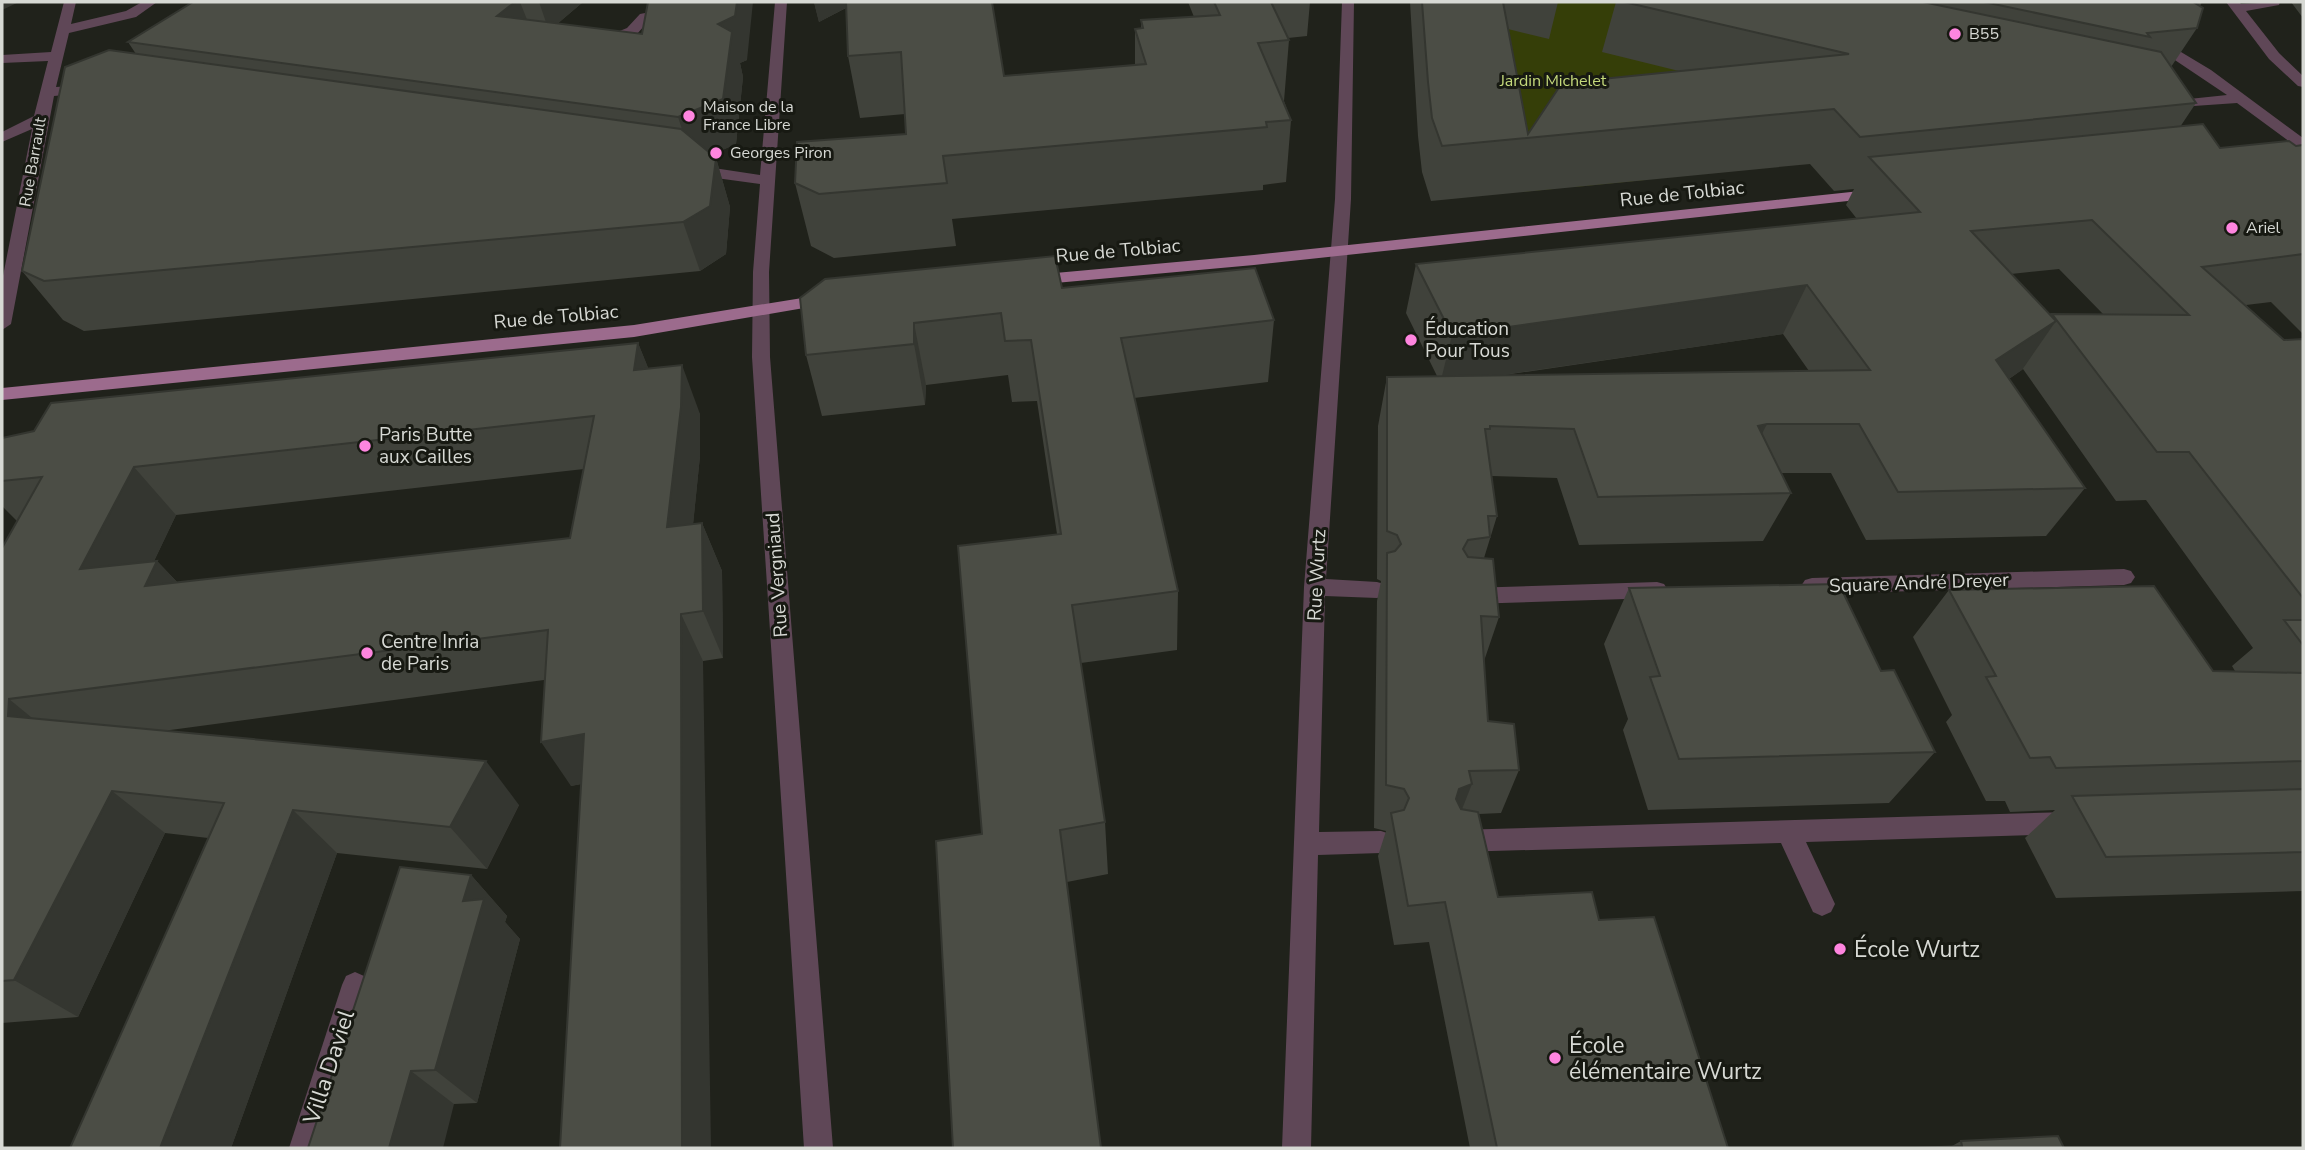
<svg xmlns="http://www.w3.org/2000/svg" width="2305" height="1150" viewBox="0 0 2305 1150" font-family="'Nunito Sans',sans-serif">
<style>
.green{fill:#353e08}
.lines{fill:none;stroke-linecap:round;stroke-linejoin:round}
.minor{fill:#5f4757;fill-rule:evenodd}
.major{fill:#9c6b8d;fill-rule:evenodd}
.wall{fill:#40423b;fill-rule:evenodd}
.shaded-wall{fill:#343630}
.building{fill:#4b4d45;stroke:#343630;stroke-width:2;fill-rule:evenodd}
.poi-dot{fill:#fe85df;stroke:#171912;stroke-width:2.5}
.labels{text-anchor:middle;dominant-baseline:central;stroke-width:6;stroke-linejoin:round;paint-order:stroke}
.far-poi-label{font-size:16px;fill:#d7d9d4;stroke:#171912;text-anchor:start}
.far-park-label{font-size:16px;fill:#c4d97b;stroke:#171912}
.far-street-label{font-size:16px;fill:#d7d9d4;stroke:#171912}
.street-label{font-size:19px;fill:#d7d9d4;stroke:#171912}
.poi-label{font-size:19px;fill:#d7d9d4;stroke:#171912;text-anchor:start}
.near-poi-label{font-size:23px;fill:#d7d9d4;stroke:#171912;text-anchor:start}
.near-street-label{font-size:23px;fill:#d7d9d4;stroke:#171912}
</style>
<rect width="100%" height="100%" fill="#20221b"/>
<polygon class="green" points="1507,2 1621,2 1765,76 1609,131 1645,180 1575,187 1559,164 1538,166 1553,189 1520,192 1515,176 1531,133 1486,119"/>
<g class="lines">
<g class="minor">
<polygon points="64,2 76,2 71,24 126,11 142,2 157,2 136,17 69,33 56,87 87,85 94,89 87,93 54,96 11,324 2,330 2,281 32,129 2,142 2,132 34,116 48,61 2,63 2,55 51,52"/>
<polygon points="775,2 787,2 769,272 770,357 833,1148 804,1148 752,357 753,272 760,184 694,175 686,170 694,165 760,175"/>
<polygon points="1342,2 1354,2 1351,199 1326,579 1377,582 1384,584 1388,590 1384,596 1377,598 1325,596 1319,832 1381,831 1390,834 1393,842 1390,850 1381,853 1318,855 1311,1148 1282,1148 1304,587 1335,199"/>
<polygon points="2226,2 2239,2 2241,4 2280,2 2279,5 2246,11 2279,53 2303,76 2303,87 2298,86 2269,59"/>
<polygon points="645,13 652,17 637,34 602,45 595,41 627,28 640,14"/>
<polygon points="2156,37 2211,70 2303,138 2303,149 2298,148 2237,103 2165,108 2163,105 2165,102 2170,101 2227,95 2151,44 2149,41"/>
<polygon points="2124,569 2131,571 2135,577 2131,583 2124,585 1812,594 1805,592 1801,586 1805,580 1812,578"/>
<polygon points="1657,582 1664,584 1668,590 1664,596 1657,598 1469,604 1461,602 1458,596 1461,590 1469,588"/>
<polygon points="2069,812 2078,815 2081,823 2078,831 2069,834 1806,842 1835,904 1831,912 1822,916 1813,912 1781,843 1457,852 1448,849 1445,841 1448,833 1457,830"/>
<polygon points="355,972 364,976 368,985 318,1148 289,1148 342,985 346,976"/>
</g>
<g class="major">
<polygon points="1879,189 1885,191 1887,194 1885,197 1254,265 1033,285 1025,280 1033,275 1254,255"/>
<polygon points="827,294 833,295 836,299 833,303 634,337 2,400 2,388 634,325"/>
</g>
</g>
<g class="wall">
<polygon points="193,2 583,2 557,24 747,60 740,63 743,77 736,144 711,155 716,158 730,207 726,254 700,271 84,331 63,320 22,271 136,54 128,42"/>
<polygon points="814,2 992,2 1004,76 1135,65 1135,29 1141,28 1141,20 1194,17 1188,2 1310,2 1307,36 1288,38 1289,40 1284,101 1291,120 1286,182 1263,185 1263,190 952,219 956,246 834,258 811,246 795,183 906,134 905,114 860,118 848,56 846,8 819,22"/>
<path d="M1410,2h148l-9,37 -41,-10 20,105 151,-63 -77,-19 14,-50h586l-2,4 -3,22 -26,39 25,36 -16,24 40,21 83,-3v189l-32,-32 -25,3 38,35 19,-1v552l-247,7 -31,-60 30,-28 -45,2 -5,-11h-19l-40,-79 6,-7 -39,-78 36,-47 264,81h22l-3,-5 21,-18 -107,-148 -30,1 -93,-132 -14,10 76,109 -39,48 -180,4 -35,-67h-50l10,20 -28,48 -184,4 -22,-67 -65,-2 5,40 -13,42 15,59 -15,44 4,60 31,49 -18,43 -22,1 19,83 101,23 129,228h-258l-41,-206 -35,3 -16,-89 8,-25 -12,-3 3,-227 4,-20 -4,-2 1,-153 9,-49 50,-1 -31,-63 10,-49 441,-45 -11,-14 8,-16 -20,2 -24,-27 -379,37 -9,-29 -4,-36zM2059,269l44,45h-51l-1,2 -40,-42zM1783,334l26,37 -311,5z"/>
<polygon points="2291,2 2303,2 2303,18"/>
<polygon points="1062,288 1274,320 1268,382 1134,398 1178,591 1177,650 1081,663 1105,822 1108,874 1067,882 982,834 1057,534 1037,401 1012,402 1008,375 926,385 925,405 822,416 806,355 800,298"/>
<path d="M638,343l10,25 52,46v42l-7,68 9,-1 20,48 1,87 -20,3 -122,123 -10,2 -27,-106 -381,51 356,74 -32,64 -150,-16 -106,295h-161l138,-310 -43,-5 -87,184 -76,6v-475l15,-27 -15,-15v-68zM584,469l-14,69 -393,44 -20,-21h-3l22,-46z"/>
<polygon points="1629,588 1881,671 1935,752 1889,803 1648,810 1623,730 1628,719 1604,644"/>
<polygon points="471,875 507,916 505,922 520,939 477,1103 454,1104 308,1148"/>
<polygon points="1961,1141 2064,1148 1952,1146"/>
</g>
<g class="shaded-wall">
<polygon points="2,2 19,2 2,10"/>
<polygon points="515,2 520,2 536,42 497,16"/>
<polygon points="539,2 583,2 549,31"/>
<polygon points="737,2 753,2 747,60 740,63 743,77 736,144 693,163 678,117 718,24"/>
<polygon points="814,2 853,2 853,4 819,22"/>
<polygon points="716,158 730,207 726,254 700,271 683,222"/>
<polygon points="1807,285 1783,334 1440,384 1452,335"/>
<polygon points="2056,321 2022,370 1964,409 1996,360"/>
<polygon points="914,323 926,385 925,405 914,344"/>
<polygon points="638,343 658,392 634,370"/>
<polygon points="682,365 700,414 700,456 688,575 667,527"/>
<polygon points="1767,424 1742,473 1758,426"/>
<polygon points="134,467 176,515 128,616 80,569"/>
<polygon points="702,523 722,571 723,658 703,611"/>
<polygon points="157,561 202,608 145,586"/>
<polygon points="681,614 703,661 711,1148 682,1148"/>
<polygon points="9,699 64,744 8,716"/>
<polygon points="584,734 612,778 571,786 541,742"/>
<polygon points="486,761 519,805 487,869 450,827"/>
<polygon points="1472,784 1455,827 1444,832 1459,789"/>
<polygon points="112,791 165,833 78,1017 14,980"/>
<polygon points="293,810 337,853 231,1148 160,1148"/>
<polygon points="471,875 507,916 505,922 520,939 477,1103 435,1070 463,901"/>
<polygon points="411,1071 454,1104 443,1148 389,1148"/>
</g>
<g class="building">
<polygon points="193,2 515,2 497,16 642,34 648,2 737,2 735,16 718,24 732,32 723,99 678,117 128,42"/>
<polygon points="846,2 992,2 1004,76 1146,64 1135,29 1143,28 1141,20 1220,15 1214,2 1271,2 1289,40 1258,43 1291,120 1266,122 1267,127 943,156 947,183 819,194 795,183 797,142 906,134 901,52 848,56"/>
<polygon points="1422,2 1503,2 1528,134 1562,83 1849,54 1624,2 1923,2 2161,52 2196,103 1860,137 1834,109 1442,146 1432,118 1428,82"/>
<polygon points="1984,2 2193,2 2203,8 2197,28 2147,33 2150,37"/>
<polygon points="109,50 681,129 716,158 710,206 683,222 44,281 22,271 65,67"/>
<polygon points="2203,124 2220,148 2289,141 2296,146 2303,145 2303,254 2202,267 2284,340 2303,339 2303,598 2189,452 2157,452 2052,314 2189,315 2092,220 1971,231 2056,321 1996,360 2085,488 1898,492 1859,424 1767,424 1758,426 1791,493 1598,497 1574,429 1490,426 1490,429 1485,429 1497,516 1488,516 1490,537 1468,540 1463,549 1468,557 1493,559 1499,617 1481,616 1488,721 1514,724 1519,770 1469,771 1472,784 1459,789 1456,799 1461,809 1478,812 1498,897 1592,892 1599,920 1654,917 1728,1148 1497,1148 1445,902 1408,906 1391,813 1404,810 1409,798 1404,789 1386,785 1387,553 1395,551 1401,544 1397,535 1387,531 1387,377 1870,370 1807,285 1452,335 1416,264 1920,212 1869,157"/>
<polygon points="1055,256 1062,288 1255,268 1274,320 1121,338 1178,591 1072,605 1105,822 1060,830 1101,1148 953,1148 936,841 982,834 958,546 1061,534 1031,340 1005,341 1001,313 914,323 914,344 806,355 800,298 825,279"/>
<path d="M638,343l-4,27 48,-5 -1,42 -14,120 35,-4 1,88 -22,3 1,534h-122l24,-414 -43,8 7,-112 -539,69 -1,17 478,45 -36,66 -157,-17 -133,338h-90l154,-345 -112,-12 -98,189 -12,1v-433l40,-71 -40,4v-43l32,-7 17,-28zM594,416l-24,122 -425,48 12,-25 -77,8 54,-102z"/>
<polygon points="1839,584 1881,671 1894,670 1935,752 1679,759 1650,677 1660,676 1629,588"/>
<polygon points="2154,586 2213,671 2303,673 2303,761 2056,768 2050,757 2030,758 1986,677 1996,676 1949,590"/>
<polygon points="2284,620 2303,620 2303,645"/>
<polygon points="2303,789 2303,852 2106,857 2072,796"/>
<polygon points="400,867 471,875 463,901 484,899 435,1070 411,1071 389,1148 308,1148"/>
<polygon points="2058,1136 2064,1148 1914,1148 1962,1146 1961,1141"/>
</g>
<g class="poi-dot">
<circle cx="1955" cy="34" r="7"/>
<circle cx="689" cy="116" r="7"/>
<circle cx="716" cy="153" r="7"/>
<circle cx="2232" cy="228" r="7"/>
<circle cx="1411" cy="340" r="7"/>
<circle cx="365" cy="446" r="7"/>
<circle cx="367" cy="653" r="7"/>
<circle cx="1840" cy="949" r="7"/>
<circle cx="1555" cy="1058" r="7"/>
</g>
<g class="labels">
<g class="far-poi-label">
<text x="1969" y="34">B55</text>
<text x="703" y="107">Maison de la<tspan x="703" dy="18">France Libre</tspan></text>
<text x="730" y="153">Georges Piron</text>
<text x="2246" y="228">Ariel</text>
</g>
<g class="far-park-label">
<text x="1553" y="81">Jardin Michelet</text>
</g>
<g class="far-street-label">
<text transform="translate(33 162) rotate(-80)">Rue Barrault</text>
</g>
<g class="street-label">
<text transform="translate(1682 194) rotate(-6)">Rue de Tolbiac</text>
<text transform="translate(1118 251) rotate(-5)">Rue de Tolbiac</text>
<text transform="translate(556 317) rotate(-5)">Rue de Tolbiac</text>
<text transform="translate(777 575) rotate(-94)">Rue Vergniaud</text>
<text transform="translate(1317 575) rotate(-87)">Rue Wurtz</text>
<text transform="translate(1919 583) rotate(-2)">Square André Dreyer</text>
</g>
<g class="poi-label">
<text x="1425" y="329">Éducation<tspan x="1425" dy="22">Pour Tous</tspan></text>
<text x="379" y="435">Paris Butte<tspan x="379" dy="22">aux Cailles</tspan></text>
<text x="381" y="642">Centre Inria<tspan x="381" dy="22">de Paris</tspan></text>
</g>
<g class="near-poi-label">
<text x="1854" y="949">École Wurtz</text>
<text x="1569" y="1045">École<tspan x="1569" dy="26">élémentaire Wurtz</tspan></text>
</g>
<g class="near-street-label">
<text transform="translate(329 1067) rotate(-72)">Villa Daviel</text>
</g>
</g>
<rect width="2305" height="1150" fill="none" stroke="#d7d9d4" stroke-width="7"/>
</svg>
